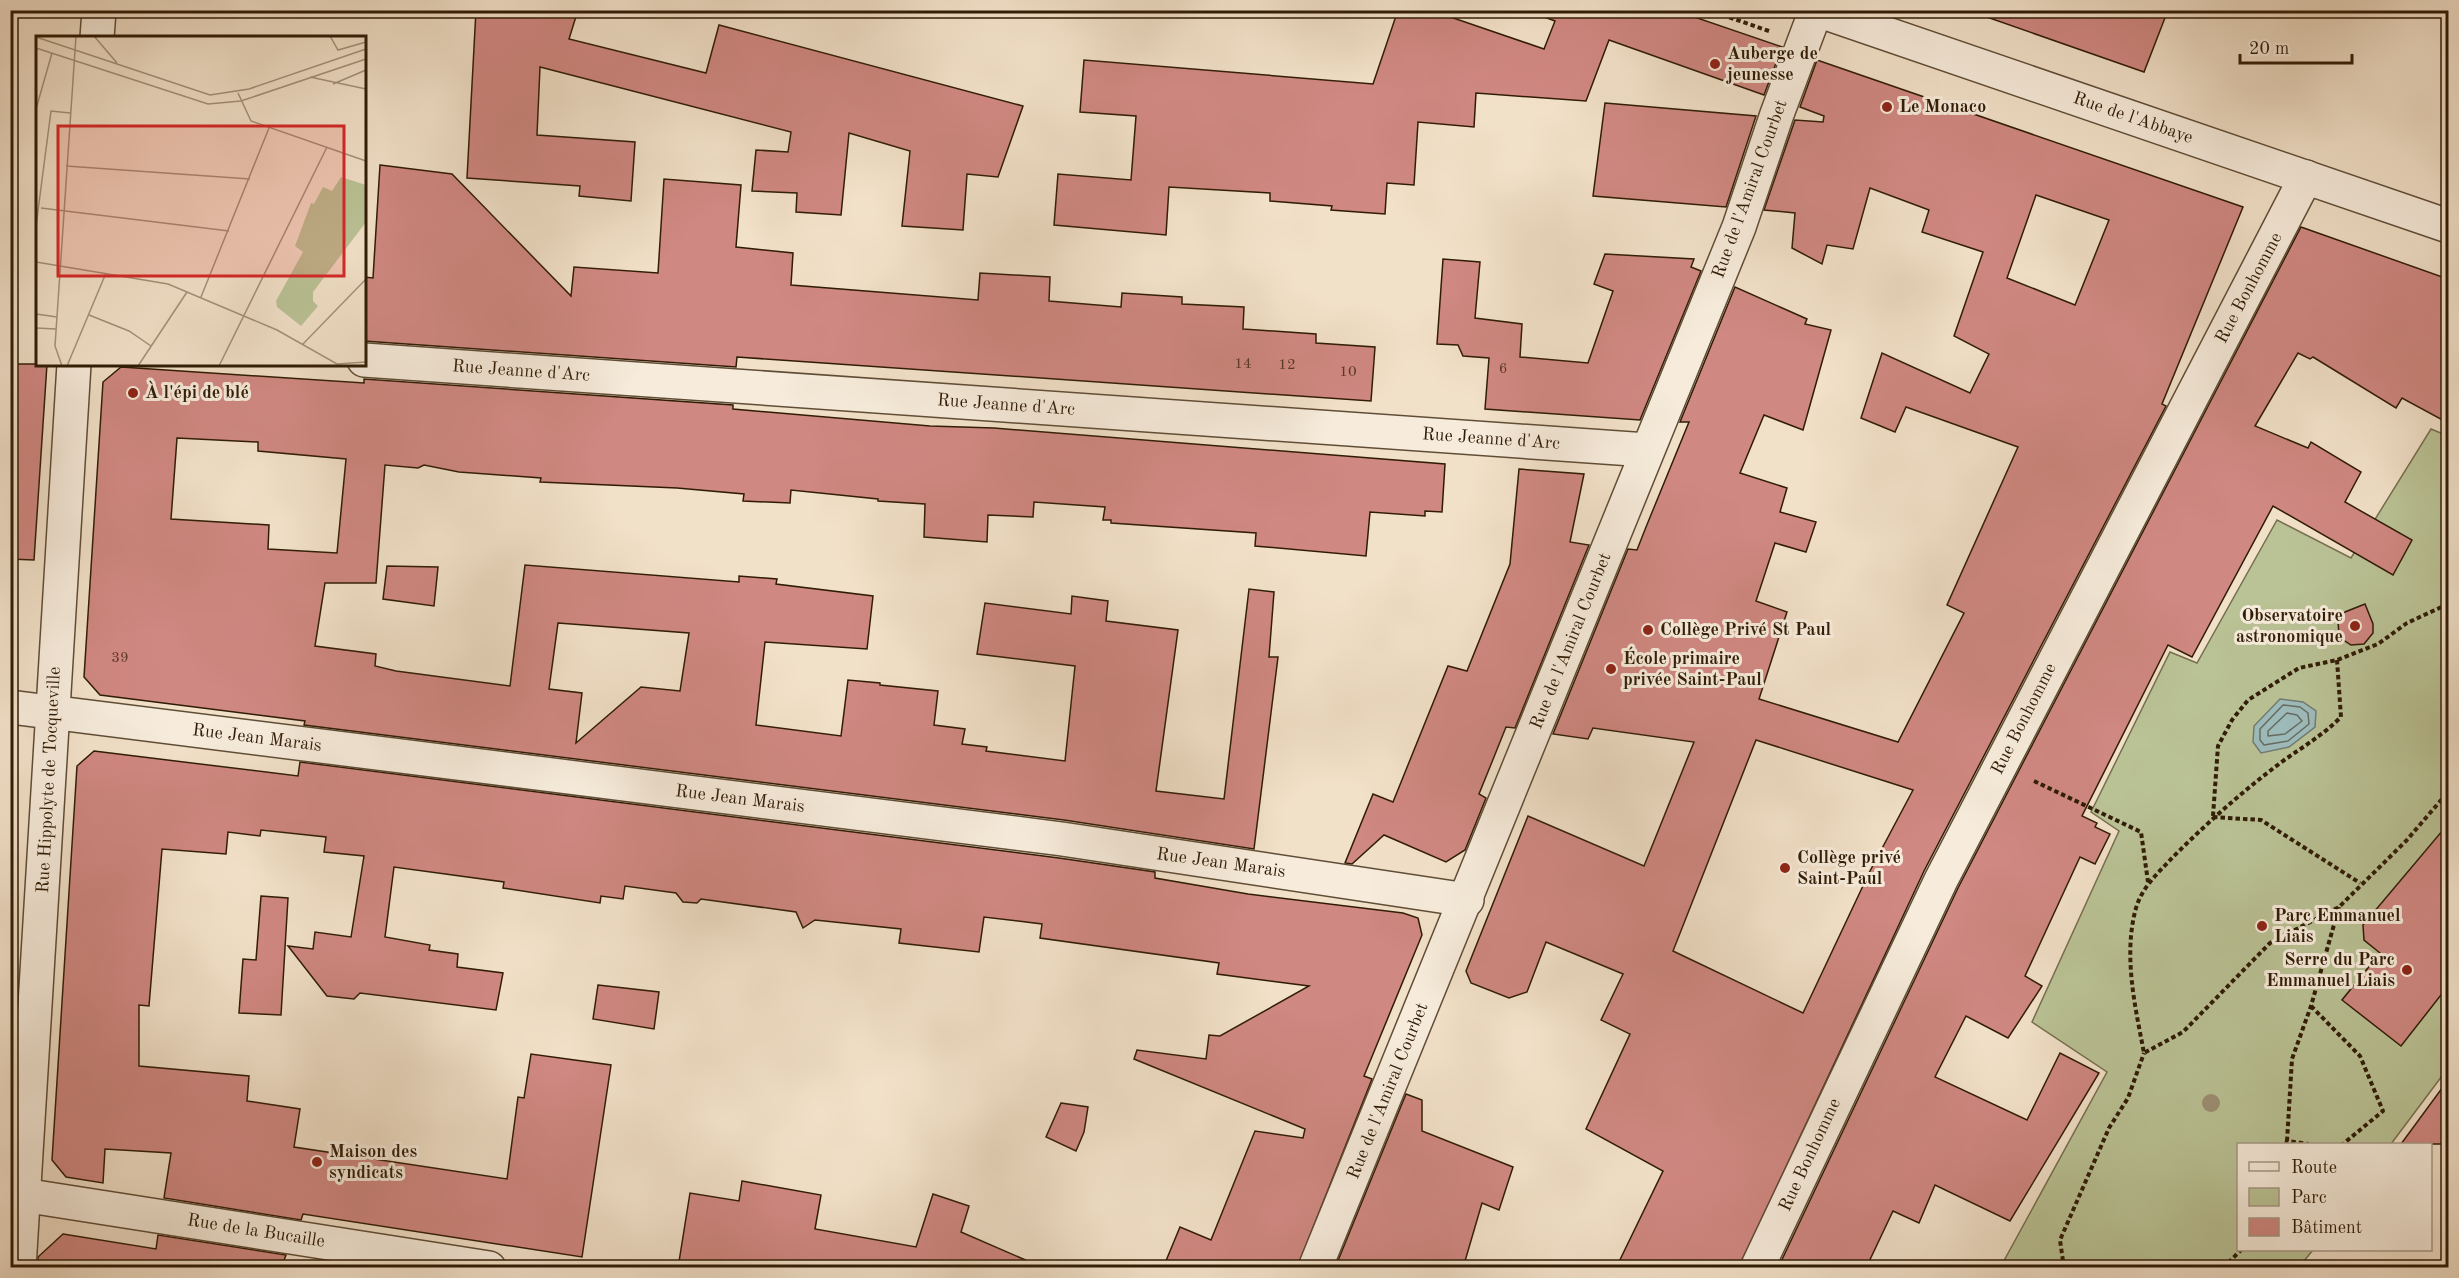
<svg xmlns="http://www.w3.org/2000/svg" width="2459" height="1278" viewBox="0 0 2459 1278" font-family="'Old Standard TT',serif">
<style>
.green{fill:#bac396;stroke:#75704e;stroke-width:1.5}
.water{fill:#9dbcbc;stroke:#717c73;stroke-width:1.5}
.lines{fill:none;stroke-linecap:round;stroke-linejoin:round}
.shore{stroke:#666c61;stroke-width:1.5}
.building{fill:#d08882;stroke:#301c06;stroke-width:1.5;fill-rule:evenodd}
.minor-casing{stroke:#604d37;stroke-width:36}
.path{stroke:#301c06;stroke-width:4;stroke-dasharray:4.5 3;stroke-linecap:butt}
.minor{stroke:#f7ecdc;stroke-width:33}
.tree{fill:#9e9075}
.poi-dot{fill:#8f2418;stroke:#f7ecdc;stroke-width:2}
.labels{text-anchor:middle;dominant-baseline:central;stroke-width:6;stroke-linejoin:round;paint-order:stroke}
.number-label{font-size:15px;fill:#583725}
.poi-label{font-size:18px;font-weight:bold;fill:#301c06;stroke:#f7ecdc;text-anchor:start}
.street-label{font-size:18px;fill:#301c06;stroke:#f7ecdc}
.inset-road{fill:none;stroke:#a4927b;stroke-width:1.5}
.view{fill:#d62828;fill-opacity:0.15;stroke:#d62828;stroke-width:3}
.inset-edge{fill:none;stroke:#301c06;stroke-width:3}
</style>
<rect width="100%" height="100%" fill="#f2e1c9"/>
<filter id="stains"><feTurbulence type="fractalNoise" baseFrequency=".00333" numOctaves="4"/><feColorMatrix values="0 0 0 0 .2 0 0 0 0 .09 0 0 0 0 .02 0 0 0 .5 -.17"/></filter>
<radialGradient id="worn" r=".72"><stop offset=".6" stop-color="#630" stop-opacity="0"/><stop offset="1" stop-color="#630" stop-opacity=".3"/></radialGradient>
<polygon class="green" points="2431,429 2448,436 2448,1068 2391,1144 2238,1144 2238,1250 2313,1250 2299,1267 2000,1268 2107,1072 2032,1022 2119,831 2091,812 2170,652 2197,663 2277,520 2351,558"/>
<polygon class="water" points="2280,699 2303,702 2316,711 2315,727 2289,747 2261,753 2253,742 2254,726"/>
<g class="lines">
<g class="shore">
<polygon points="2283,705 2300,707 2308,713 2309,724 2288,741 2264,745 2260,740 2260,729"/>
<polygon points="2287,713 2297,715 2302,721 2285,734 2268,736 2268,731"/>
</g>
</g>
<g class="building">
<polygon points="476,10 578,10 569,39 706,73 719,25 1023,106 998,177 967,174 963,230 902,226 910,151 849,133 841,215 796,212 797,193 752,191 756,150 788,152 791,132 540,67 537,135 635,142 631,201 579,196 580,186 467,178"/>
<polygon points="1398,10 1430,10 1544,49 1555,21 1539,15 1540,10 1674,10 1782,47 1764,95 1609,40 1586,101 1476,93 1474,127 1418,122 1414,185 1387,183 1385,214 1331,210 1332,206 1270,201 1270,193 1169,187 1166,235 1054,225 1058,174 1131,180 1136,116 1080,112 1084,60 1373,84"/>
<polygon points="1982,10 2168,10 2144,72 1981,15"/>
<path d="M1817,60l426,147 -81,197 4,2 -242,465 -185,397h-123l47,-97 -77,-42 44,-95 -29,-14 22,-46 -77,-32 -19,50 -18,6 -38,-15 -5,-12 62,-155 116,50 50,-124 -101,-14 -5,11 -35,-5 75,-185 9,1 9,-23 43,-105h-9l55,-135 72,32 -2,5 26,6 -28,100 -39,-15 -24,58 47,15 -7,24 36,10 -10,30 -31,-9 -19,58 31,11 -28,87 139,43 66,-129 -17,-8 71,-158 -112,-40 -11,25 -34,-14 21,-65 88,40 19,-39 -35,-18 29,-84 -61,-20 7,-22 -59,-22 -17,61 -26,-4 -5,19 -30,-16 3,-35 -31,-3 31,-90 28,2 1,-6 -24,-9zM2036,195l73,25 -34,85 -68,-27zM1756,740l157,50 -43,81 -67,142 -130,-62z"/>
<polygon points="1605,103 1756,116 1726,207 1593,196"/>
<polygon points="380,165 452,174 571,296 574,267 658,273 664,179 741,185 736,247 793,253 791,285 978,300 980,273 1050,277 1049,301 1121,307 1122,293 1182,297 1182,304 1244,307 1243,329 1316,334 1316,343 1375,347 1371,401 737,357 736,367 364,341 364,277 373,278"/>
<polygon points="2301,227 2448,279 2448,423 2402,398 2396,408 2313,357 2310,359 2298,353 2255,426 2308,448 2311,442 2361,472 2345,502 2412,540 2393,575 2273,506 2192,657 2168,645 2082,816 2097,823 2095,827 2110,834 2095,864 2080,857 2038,948 2025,976 2042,986 2008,1038 1966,1016 1935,1077 2027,1120 2060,1053 2099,1073 2010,1221 1935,1185 1919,1223 1893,1211 1866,1268 1778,1268 1958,888"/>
<polygon points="1605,254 1694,259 1691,267 1701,271 1640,420 1485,409 1489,358 1463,356 1458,345 1437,344 1443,259 1480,262 1475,318 1522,324 1520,357 1588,363 1613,291 1594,284"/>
<polygon points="10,364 47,364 34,560 10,559"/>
<path d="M121,367l243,16v-4l369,26v4l197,17 64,2 451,36 -3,48 -17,-1v5l-55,-4 -4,44 -111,-10 1,-13 -145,-10v-3h-8l2,-13 -71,-5 -1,15 -45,-2 -1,27 -63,-5 1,-33 -47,-3v-2l-87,-9 -1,13 -47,-2 1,-7 -67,-6 -137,-6 1,-4 -82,-6 -35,-7 -6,3 -33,-3 -9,118h-51l-10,63 61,8 -1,12 21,5 114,15 15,-121 214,17v-6l38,3 -1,5 97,12 -6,53 -102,-7 -9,83 85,11 7,-56 32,3v2l58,6 -4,34 31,4 -3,15 25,3 -1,4 79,10 10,-95 -98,-12 8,-51 86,11 1,-18 36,5 -2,20 72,9 -22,161 68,8 25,-210 25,3 -5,65h9l-24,192 -190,-29 -760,-95 1,-4 -205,-26 -16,-18 19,-295zM177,438l81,4v9l88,8 -9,94 -69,-4 1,-24 -98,-6zM558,623l131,10 -9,58 -39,-4 -65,56 6,-50 -33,-4z"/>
<polygon points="1519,469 1584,474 1570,542 1589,545 1515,728 1506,727 1492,762 1479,794 1486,798 1465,850 1446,862 1384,835 1352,864 1345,863 1373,794 1393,802 1448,666 1467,671 1510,564"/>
<polygon points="387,566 438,567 434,606 383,599"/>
<polygon points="2365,604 2373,624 2373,633 2364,644 2351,645 2339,637 2338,620 2345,612"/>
<polygon points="94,751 298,776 300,762 1059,858 1155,872 1155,878 1248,894 1403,913 1418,918 1422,935 1364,1076 1372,1079 1297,1268 1163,1268 1180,1227 1211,1240 1255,1131 1303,1138 1305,1129 1134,1059 1137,1050 1206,1059 1209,1035 1220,1036 1309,986 1217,974 1219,963 1040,938 1042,924 984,917 979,952 899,943 901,929 815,920 803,928 796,912 701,899 697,903 683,902 676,893 625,886 623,899 601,896 600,903 503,888 504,882 394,867 385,937 430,945 429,950 458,954 457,967 503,973 496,1010 360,993 354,999 327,996 288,946 313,949 315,932 351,937 364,856 324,852 326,837 261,830 260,836 228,832 226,854 162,849 149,1006 139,1005 139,1066 249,1076 247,1101 300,1109 294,1147 507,1179 518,1097 524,1098 531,1054 611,1065 582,1257 303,1214 301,1220 164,1198 171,1153 105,1149 103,1183 66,1177 52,1160 77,766"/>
<polygon points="2448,824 2448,986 2401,1046 2342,1000 2380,953 2364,940 2363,925"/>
<polygon points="261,896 288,898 281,1015 239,1013 243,959 256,960"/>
<polygon points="598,985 659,992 654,1029 593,1019"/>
<polygon points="2448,1080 2448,1144 2401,1144"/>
<polygon points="1406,1094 1422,1100 1422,1131 1513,1167 1499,1210 1482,1203 1463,1268 1335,1268"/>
<polygon points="1061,1103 1088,1107 1084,1132 1076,1151 1046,1137"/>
<polygon points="742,1181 821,1195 815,1229 916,1247 933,1194 969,1206 961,1232 1044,1268 678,1268 690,1193 739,1201"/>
<polygon points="63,1234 156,1249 158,1235 286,1255 281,1268 38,1268 38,1257"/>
</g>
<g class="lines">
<defs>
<g id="minor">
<polyline points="1817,10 2448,226"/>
<polyline points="97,38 99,10"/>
<polyline points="364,360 1647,450"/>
<polyline points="10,707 1062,839 1467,900"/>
<polyline points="10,1193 489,1268"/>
<polyline points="19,1268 74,364"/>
<polyline points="1315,1268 1739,227 1777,114 1816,10"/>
<polyline points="1757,1268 1941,880 2306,177"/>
</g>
</defs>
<use href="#minor" class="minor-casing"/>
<g class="path">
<polyline points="1708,10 1769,31"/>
<path d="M2337,660l4,57c-18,18 -37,29 -58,44 -39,29 -75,61 -110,96 -14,15 -31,30 -37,51 -13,47 -1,98 8,145l39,-21 87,-89 69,-36 67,-66 42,-49"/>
<polyline points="2034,781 2141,832 2148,882"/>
<polyline points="2213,816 2218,746 2232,720 2248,700 2299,668 2337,660 2378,644 2407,623 2448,604"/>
<polyline points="2213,817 2261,820 2360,883"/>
<polyline points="2311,1006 2360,1056 2383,1111 2343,1144"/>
<polyline points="2287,1141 2292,1059 2311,1006 2339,907"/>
<polyline points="2286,1144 2287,1141 2309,1144"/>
<polyline points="2064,1268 2060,1240 2109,1128 2128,1098 2144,1053"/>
<polyline points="2223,1268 2241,1250"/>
</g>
<use href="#minor" class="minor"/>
</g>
<circle class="tree" cx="2211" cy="1103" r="9"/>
<g class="poi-dot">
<circle cx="1715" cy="64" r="6"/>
<circle cx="1887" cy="107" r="6"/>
<circle cx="133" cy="393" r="6"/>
<circle cx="2355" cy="626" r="6"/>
<circle cx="1648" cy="630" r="6"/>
<circle cx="1611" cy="669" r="6"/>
<circle cx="1785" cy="868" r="6"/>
<circle cx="2262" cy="926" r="6"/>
<circle cx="2407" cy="970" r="6"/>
<circle cx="317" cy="1162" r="6"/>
</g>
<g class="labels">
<g class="number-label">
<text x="1243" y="364">14</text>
<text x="1287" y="365">12</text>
<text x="1503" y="369">6</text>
<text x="1348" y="372">10</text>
<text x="120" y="658">39</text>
</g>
<g class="poi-label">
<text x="1727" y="54">Auberge de<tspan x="1727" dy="21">jeunesse</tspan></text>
<text x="1899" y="107">Le Monaco</text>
<text x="145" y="393">À l'épi de blé</text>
<text x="2343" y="616" text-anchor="end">Observatoire<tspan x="2343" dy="21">astronomique</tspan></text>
<text x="1660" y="630">Collège Privé St Paul</text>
<text x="1623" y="659">École primaire<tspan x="1623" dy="21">privée Saint-Paul</tspan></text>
<text x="1797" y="858">Collège privé<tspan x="1797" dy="21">Saint-Paul</tspan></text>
<text x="2274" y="916">Parc Emmanuel<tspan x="2274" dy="21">Liais</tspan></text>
<text x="2395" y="960" text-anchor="end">Serre du Parc<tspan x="2395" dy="21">Emmanuel Liais</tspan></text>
<text x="329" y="1152">Maison des<tspan x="329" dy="21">syndicats</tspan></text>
</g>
<g class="street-label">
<text transform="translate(2133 118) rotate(19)">Rue de l'Abbaye</text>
<text transform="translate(1750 189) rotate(-70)">Rue de l'Amiral Courbet</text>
<text transform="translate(2249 288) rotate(-62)">Rue Bonhomme</text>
<text transform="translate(521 371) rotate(4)">Rue Jeanne d'Arc</text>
<text transform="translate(1006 405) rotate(4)">Rue Jeanne d'Arc</text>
<text transform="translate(1491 439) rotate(4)">Rue Jeanne d'Arc</text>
<text transform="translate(1571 641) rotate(-68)">Rue de l'Amiral Courbet</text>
<text transform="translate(2024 719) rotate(-63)">Rue Bonhomme</text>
<text transform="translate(257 738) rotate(7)">Rue Jean Marais</text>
<text transform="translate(49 780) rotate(-87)">Rue Hippolyte de Tocqueville</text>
<text transform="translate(740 799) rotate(7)">Rue Jean Marais</text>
<text transform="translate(1221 863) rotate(8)">Rue Jean Marais</text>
<text transform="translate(1388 1091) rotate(-68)">Rue de l'Amiral Courbet</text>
<text transform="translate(1810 1155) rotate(-65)">Rue Bonhomme</text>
<text transform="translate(256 1231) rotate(9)">Rue de la Bucaille</text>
</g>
</g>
<g transform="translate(36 36)">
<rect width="330" height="330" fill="#f2e1c9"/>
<path d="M305,141l25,8v37l-53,70v9l5,5 -17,20 -24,-19 -1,-6 27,-49 -8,-6 16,-43 3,1 9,-17 9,4z" fill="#bac396"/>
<path class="inset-road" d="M58,0l23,27M294,0l8,14 28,-8M0,1l174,58 39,-6 117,-40M0,12l172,56 33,-3 125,-42M274,41l56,12M297,48l33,-14M202,57l13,28 115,40M0,73l16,-56M30,130l184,13M5,172l188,23M0,190l15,-115 19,2M0,226l132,22 109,46 60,34 29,-2M165,261l68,-169M0,278l21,3M53,279l40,16 22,15M0,292l20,1M267,308l63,-65M26,330l-7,-20 21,-310M31,330l39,-93M102,330l49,-74M183,330l108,-219"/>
<path class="view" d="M22,90h286v150h-286z"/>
<rect width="330" height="330" class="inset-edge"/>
</g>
<rect width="2459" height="1278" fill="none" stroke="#f2e1c9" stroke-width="36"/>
<rect x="12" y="12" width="2435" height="1254" fill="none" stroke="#301c06" stroke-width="3"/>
<rect x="18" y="18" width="2423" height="1242" fill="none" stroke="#301c06" stroke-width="1.5"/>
<rect x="2237" y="1143" width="195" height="108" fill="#f7ecdc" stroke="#a79986" stroke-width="1.5"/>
<rect x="2249" y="1162" width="30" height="9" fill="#f7ecdc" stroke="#a79986" stroke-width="1.5"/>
<text x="2291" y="1173" font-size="18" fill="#301c06">Route</text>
<rect x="2249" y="1188" width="30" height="18" fill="#bac396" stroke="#a79986" stroke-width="1.5"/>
<text x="2291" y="1203" font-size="18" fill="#301c06">Parc</text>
<rect x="2249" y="1218" width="30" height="18" fill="#d08882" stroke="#a79986" stroke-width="1.5"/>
<text x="2291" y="1233" font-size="18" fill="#301c06">Bâtiment</text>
<path d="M2240 54v9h112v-9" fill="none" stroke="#301c06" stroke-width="3"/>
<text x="2249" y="54" font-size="18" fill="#301c06" stroke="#f7ecdc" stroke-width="4.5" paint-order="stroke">20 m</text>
<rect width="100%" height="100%" filter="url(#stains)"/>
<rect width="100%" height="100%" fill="url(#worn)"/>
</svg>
